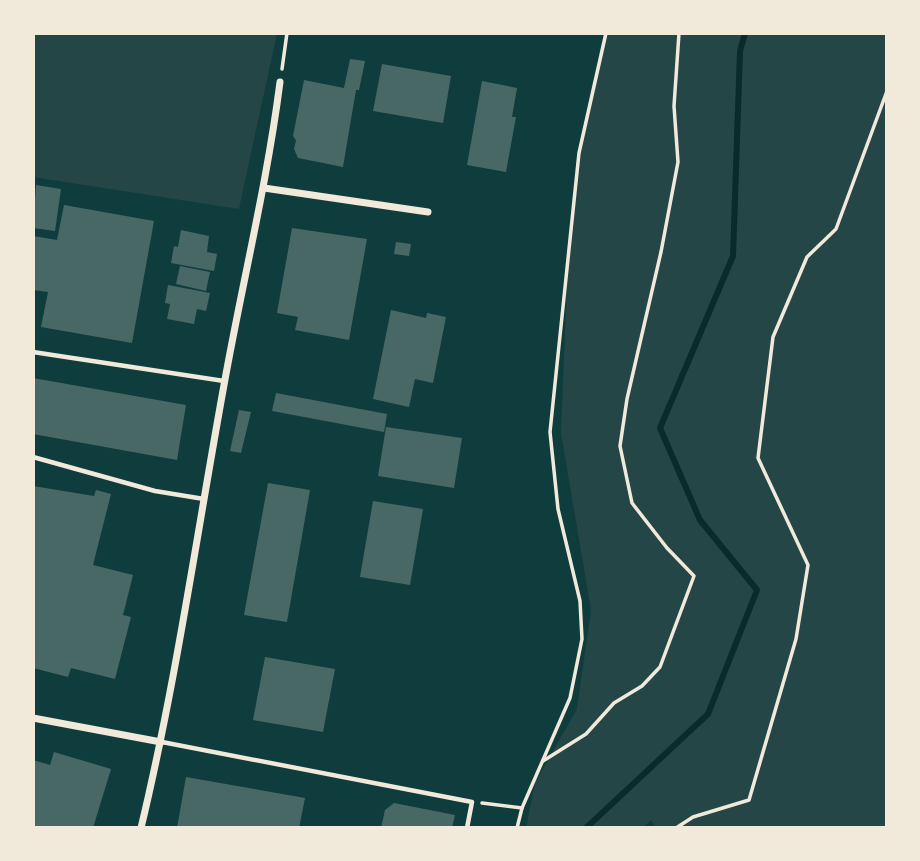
<svg xmlns="http://www.w3.org/2000/svg" width="920" height="861" viewBox="0 0 920 861" font-family="Quicksand,sans-serif">
<style>
.green{fill:#244646}
.lines{fill:none;stroke-linecap:round;stroke-linejoin:round}
.stream{stroke:#0a2a2b;stroke-width:6}
.building{fill:#486865}
.path{stroke:#f1e9da;stroke-width:3.5}
.service{stroke:#f1e9da;stroke-width:4.5}
.minor{stroke:#f1e9da;stroke-width:7}
</style>
<rect width="100%" height="100%" fill="#0f3d3e"/>
<g class="green">
<polygon points="33,33 277,33 239,209 33,177"/>
<polygon points="605,33 887,33 887,828 656,828 651,820 643,828 526,828 535,783 577,709 591,610 561,433 569,230 591,89"/>
</g>
<g class="lines">
<polyline class="stream" points="586,828 708,714 757,590 700,520 660,428 733,256 740,51 745,33"/>
</g>
<g class="building">
<polygon points="350,59 365,61 359,90 356,90 343,167 298,158 294,149 296,140 293,136 304,80 344,88"/>
<polygon points="382,64 451,76 443,123 373,111"/>
<polygon points="482,81 517,88 512,117 516,117 506,172 467,165"/>
<polygon points="36,185 61,189 55,231 33,228"/>
<polygon points="64,205 154,221 132,343 41,327 48,292 33,290 33,236 57,240"/>
<polygon points="292,228 367,239 349,340 295,330 298,317 277,313"/>
<polygon points="181,230 209,236 207,252 217,254 214,271 171,263 174,246 178,247"/>
<polygon points="396,242 411,244 409,256 394,254"/>
<polygon points="180,266 210,272 206,291 176,284"/>
<polygon points="168,285 210,293 206,311 197,309 194,324 167,319 170,304 165,303"/>
<polygon points="391,310 426,318 427,313 446,317 433,383 415,379 409,407 373,399"/>
<polygon points="33,378 186,405 177,460 33,434"/>
<polygon points="276,393 387,414 384,432 272,411"/>
<polygon points="239,410 251,412 241,453 230,451"/>
<polygon points="386,427 462,438 454,488 378,476"/>
<polygon points="268,483 310,490 287,622 244,615"/>
<polygon points="33,486 94,496 96,490 111,494 93,565 133,575 123,615 131,617 115,679 71,668 68,677 33,668"/>
<polygon points="373,501 423,509 410,585 360,577"/>
<polygon points="265,657 335,669 323,732 253,720"/>
<polygon points="54,752 111,769 93,828 33,828 33,760 50,765"/>
<polygon points="186,777 305,798 299,828 177,828"/>
<polygon points="394,803 455,815 452,828 381,828 385,810"/>
</g>
<g class="lines">
<g class="path">
<polyline points="282,69 287,33"/>
<polyline points="543,761 586,734 614,703 642,686 660,667 694,576 667,548 632,503 620,446 627,399 661,252 678,162 674,106 679,33"/>
<polyline points="482,803 522,808"/>
<polyline points="517,828 522,808 570,698 582,639 580,601 558,509 550,432 579,153 606,33"/>
<polyline points="676,828 693,817 749,800 796,639 808,565 758,458 773,337 807,257 836,229 887,91"/>
</g>
<g class="service">
<polyline points="33,352 224,381"/>
<polyline points="33,457 155,491 204,499"/>
<polyline points="162,742 472,802 467,828"/>
</g>
<g class="minor">
<polyline points="264,188 428,212"/>
<polyline points="33,718 161,742"/>
<path d="M141,828c35,-146 56,-295 83,-443 18,-101 43,-201 56,-303"/>
</g>
</g>
<rect width="920" height="861" fill="none" stroke="#f1e9da" stroke-width="70"/>
</svg>
